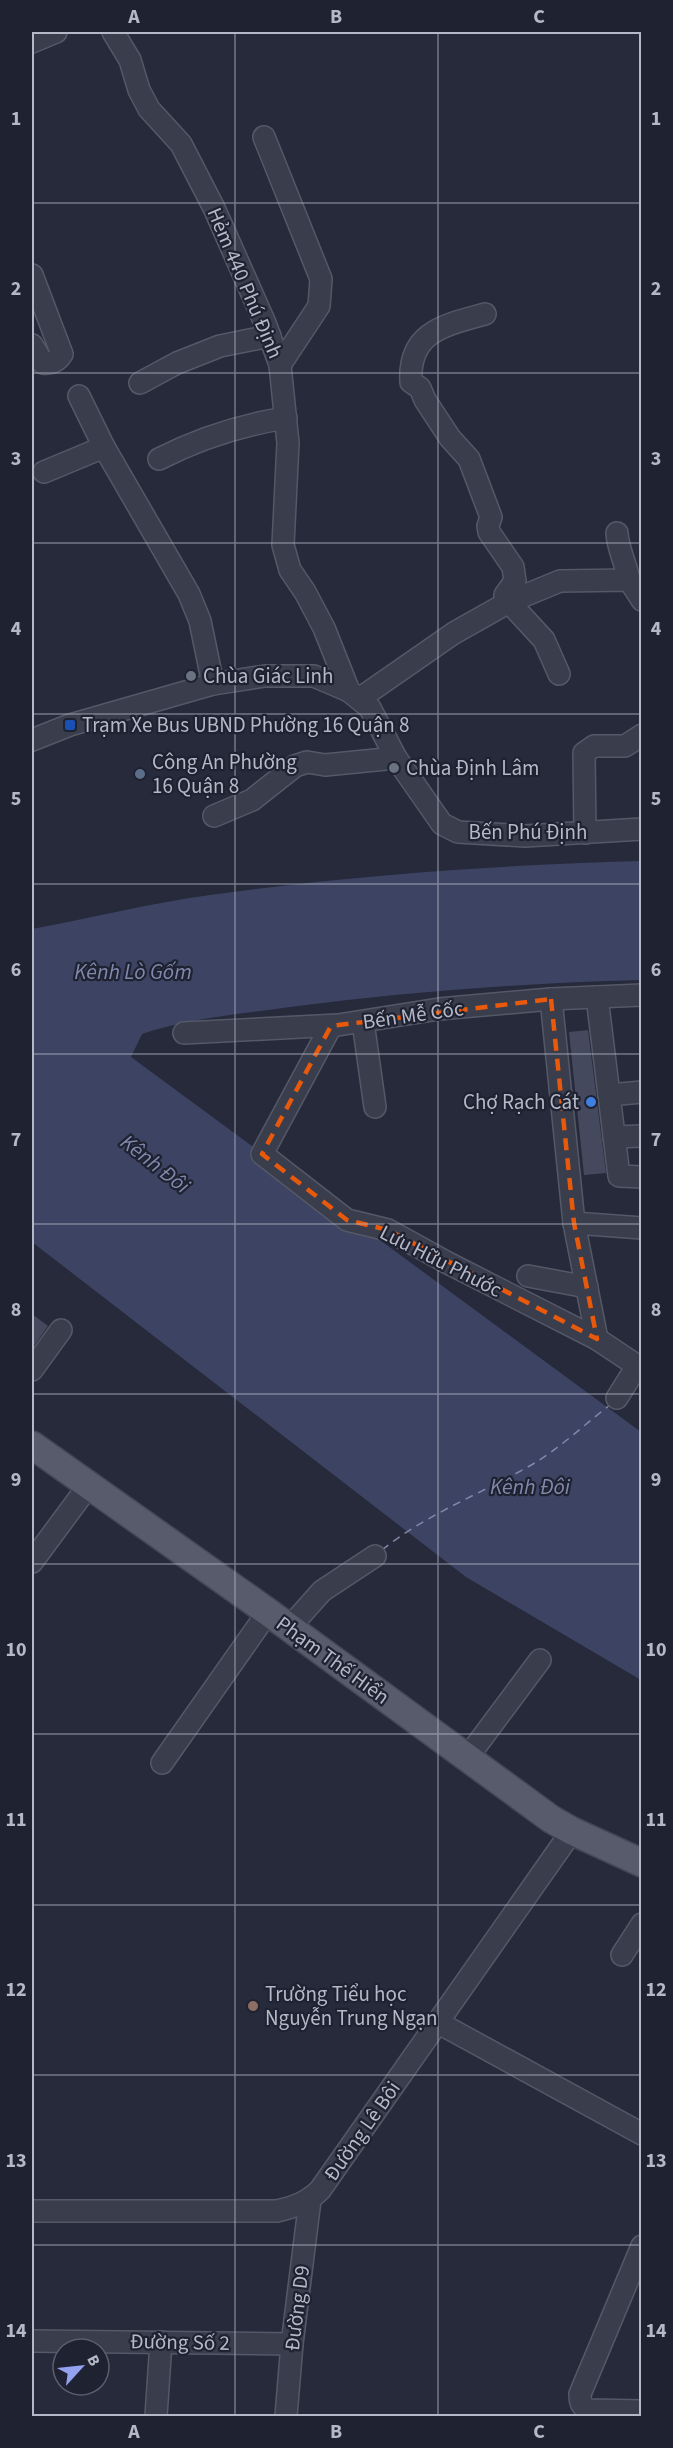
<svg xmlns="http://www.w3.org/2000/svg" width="673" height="2448" viewBox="0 0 673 2448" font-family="'Source Sans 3',sans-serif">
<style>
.water{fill:#3d4463}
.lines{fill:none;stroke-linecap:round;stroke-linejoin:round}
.ferry{stroke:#8088ac;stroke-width:1.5;stroke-dasharray:8 6;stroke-linecap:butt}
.building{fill:#45495d}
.minor-casing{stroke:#555867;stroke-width:24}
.major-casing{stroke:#434655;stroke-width:30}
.minor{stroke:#393d4c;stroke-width:21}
.major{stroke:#585b6b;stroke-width:27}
.marked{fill:none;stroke:#e8590c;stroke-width:4.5;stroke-dasharray:12 8;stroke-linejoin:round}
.grid{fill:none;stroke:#b5b8c7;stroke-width:1.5;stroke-opacity:0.55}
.worship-dot{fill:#6b7280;stroke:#1f2231;stroke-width:2}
.transit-dot{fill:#1a4fb4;stroke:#1f2231;stroke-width:2}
.service-dot{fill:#5c6f8a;stroke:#1f2231;stroke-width:2}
.shop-dot{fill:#3f7fe0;stroke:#1f2231;stroke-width:2}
.education-dot{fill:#8d6e63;stroke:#1f2231;stroke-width:2}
.labels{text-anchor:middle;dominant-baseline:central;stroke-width:4.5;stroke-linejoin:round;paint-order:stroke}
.street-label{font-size:21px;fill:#b5b8c7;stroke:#1f2231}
.poi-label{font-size:21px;fill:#b5b8c7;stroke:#1f2231;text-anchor:start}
.water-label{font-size:22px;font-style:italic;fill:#8088ac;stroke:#1f2231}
.neatline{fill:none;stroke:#b5b8c7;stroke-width:2}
.grid-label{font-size:20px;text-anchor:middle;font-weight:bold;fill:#b5b8c7}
</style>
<rect width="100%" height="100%" fill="#262a3b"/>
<path class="water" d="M641,861v119c-117,3 -234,12 -351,27 -49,7 -100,11 -148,27l-11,23 510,375v248l-175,-103 -434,-335v-313c59,-11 119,-26 178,-34 144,-20 287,-30 431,-34z"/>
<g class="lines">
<path class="ferry" d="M382,1550c46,-37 101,-57 151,-86 27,-16 52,-40 77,-59"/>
</g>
<g class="building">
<polygon points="588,1030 606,1173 584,1175 569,1032"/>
<polygon points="32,1314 48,1326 32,1349"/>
</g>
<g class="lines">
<defs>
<g id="minor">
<polyline points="113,32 130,60 139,90 149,109 181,144 214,208 265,323 280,365 288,443 283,545 290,570 305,592 324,628 349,691"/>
<polyline points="32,42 56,32"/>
<polyline points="264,137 321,279 319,306 280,365"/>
<path d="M32,275l30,79c-5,8 -10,10 -19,9l-11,-18"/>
<path d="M485,314c-39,11 -77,17 -74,68l9,6 5,12 25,38 19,21 22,58 -3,9 1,6 24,35 2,14 -10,14 4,7 35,38 15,34"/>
<polyline points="140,383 177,363 220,346 270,336"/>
<polyline points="79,396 104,447"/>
<path d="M159,459c41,-21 81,-34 127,-41"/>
<polyline points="44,472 104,447 189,594 200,621 213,684"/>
<path d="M617,533c1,17 9,30 12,47"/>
<polyline points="359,699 454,633 509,602 560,581 629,580 642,600"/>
<polyline points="32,740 70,725 213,684 265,676 314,676 349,691 370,708 396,758 442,824 458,832 525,836 642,829"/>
<polyline points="214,816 252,800 295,766 307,762 325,765 396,758"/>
<polyline points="585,833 584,753 594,746 625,746 642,735"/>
<polyline points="597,997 619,1176 642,1177"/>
<polyline points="551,999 574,1223 597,1339"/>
<polyline points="363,1022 375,1107"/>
<polyline points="331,1026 262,1154 347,1220 388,1230 446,1262 597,1339 642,1369"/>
<polyline points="184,1033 338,1025 439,1009 551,999 642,995"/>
<polyline points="609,1095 642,1092"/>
<polyline points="614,1137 642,1136"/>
<polyline points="574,1223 642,1228"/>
<polyline points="528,1276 587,1287"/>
<polyline points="32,1370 61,1330"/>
<polyline points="617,1398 637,1366"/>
<polyline points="32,1562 89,1485"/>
<polyline points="289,1628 322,1591 375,1556"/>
<polyline points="467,1758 540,1660"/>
<polyline points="162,1763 268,1612"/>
<polyline points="622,1955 642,1924"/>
<polyline points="437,2022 642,2134"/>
<path d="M32,2211h245c17,-4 30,-8 43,-21l252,-359"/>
<path d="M642,2246l-62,148c0,8 1,13 10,16l52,1"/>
<polyline points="32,2341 292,2344"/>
<polyline points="156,2416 161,2342"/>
<polyline points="286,2416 292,2344 310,2200"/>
</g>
<polyline id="major" points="32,1445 268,1612 551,1819 572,1831 642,1863"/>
</defs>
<use href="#minor" class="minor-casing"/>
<use href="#major" class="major-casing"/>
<use href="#minor" class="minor"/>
<use href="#major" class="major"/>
</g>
<path class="marked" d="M551,999l23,224 23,116 -209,-109 -41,-10 -85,-66 69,-128z"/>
<path class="grid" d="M235,32v2384M438,32v2384M32,203h610M32,373h610M32,543h610M32,714h610M32,884h610M32,1054h610M32,1224h610M32,1394h610M32,1564h610M32,1734h610M32,1905h610M32,2075h610M32,2245h610"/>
<g class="worship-dot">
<circle cx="191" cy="676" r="6"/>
<circle cx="394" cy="768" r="6"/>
</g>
<rect class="transit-dot" x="64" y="719" width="12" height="12" rx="3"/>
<circle class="service-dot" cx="140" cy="774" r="6"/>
<circle class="shop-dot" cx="591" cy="1102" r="6"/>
<circle class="education-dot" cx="253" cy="2006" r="6"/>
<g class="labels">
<g class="street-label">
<text transform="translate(245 283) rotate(67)">Hẻm 440 Phú Định</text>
<text x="528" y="832">Bến Phú Định</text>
<text transform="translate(413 1015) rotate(-8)">Bến Mễ Cốc</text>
<text transform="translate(441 1261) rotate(27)">Lưu Hữu Phước</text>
<text transform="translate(333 1660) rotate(36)">Phạm Thế Hiển</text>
<text transform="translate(362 2131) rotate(-55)">Đường Lê Bôi</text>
<text transform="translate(297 2308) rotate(-83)">Đường D9</text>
<text transform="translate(180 2342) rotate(1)">Đường Số 2</text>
</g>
<g class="poi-label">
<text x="203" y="676">Chùa Giác Linh</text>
<text x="82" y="725">Trạm Xe Bus UBND Phường 16 Quận 8</text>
<text x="152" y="762">Công An Phường<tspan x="152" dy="24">16 Quận 8</tspan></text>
<text x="406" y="768">Chùa Định Lâm</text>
<text x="579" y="1102" text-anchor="end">Chợ Rạch Cát</text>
<text x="265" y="1994">Trường Tiểu học<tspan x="265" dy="24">Nguyễn Trung Ngạn</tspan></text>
</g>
<g class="water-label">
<text x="133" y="972">Kênh Lò Gốm</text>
<text transform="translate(155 1164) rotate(38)">Kênh Đôi</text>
<text x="530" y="1487">Kênh Đôi</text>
</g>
</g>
<rect width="673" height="2448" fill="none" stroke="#1f2231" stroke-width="66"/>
<g transform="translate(81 2367) rotate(63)"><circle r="28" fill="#1f2231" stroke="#5b5e6d" stroke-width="1.5"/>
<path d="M0-4.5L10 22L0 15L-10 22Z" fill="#93a1ee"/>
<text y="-9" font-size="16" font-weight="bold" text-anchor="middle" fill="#b5b8c7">B</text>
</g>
<rect x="33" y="33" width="607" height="2382" class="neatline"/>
<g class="grid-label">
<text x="134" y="23">A</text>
<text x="336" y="23">B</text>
<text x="539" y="23">C</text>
<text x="16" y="125">1</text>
<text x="656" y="125">1</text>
<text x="16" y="295">2</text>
<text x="656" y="295">2</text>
<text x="16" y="465">3</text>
<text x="656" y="465">3</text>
<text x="16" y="635">4</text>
<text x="656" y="635">4</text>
<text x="16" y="805">5</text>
<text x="656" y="805">5</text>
<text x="16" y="976">6</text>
<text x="656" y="976">6</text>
<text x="16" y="1146">7</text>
<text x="656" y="1146">7</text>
<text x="16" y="1316">8</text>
<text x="656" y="1316">8</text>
<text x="16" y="1486">9</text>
<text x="656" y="1486">9</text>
<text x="16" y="1656">10</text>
<text x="656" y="1656">10</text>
<text x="16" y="1826">11</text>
<text x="656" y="1826">11</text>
<text x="16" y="1996">12</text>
<text x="656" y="1996">12</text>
<text x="16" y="2167">13</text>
<text x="656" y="2167">13</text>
<text x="16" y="2337">14</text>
<text x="656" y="2337">14</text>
<text x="134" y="2438">A</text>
<text x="336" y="2438">B</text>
<text x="539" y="2438">C</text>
</g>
</svg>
